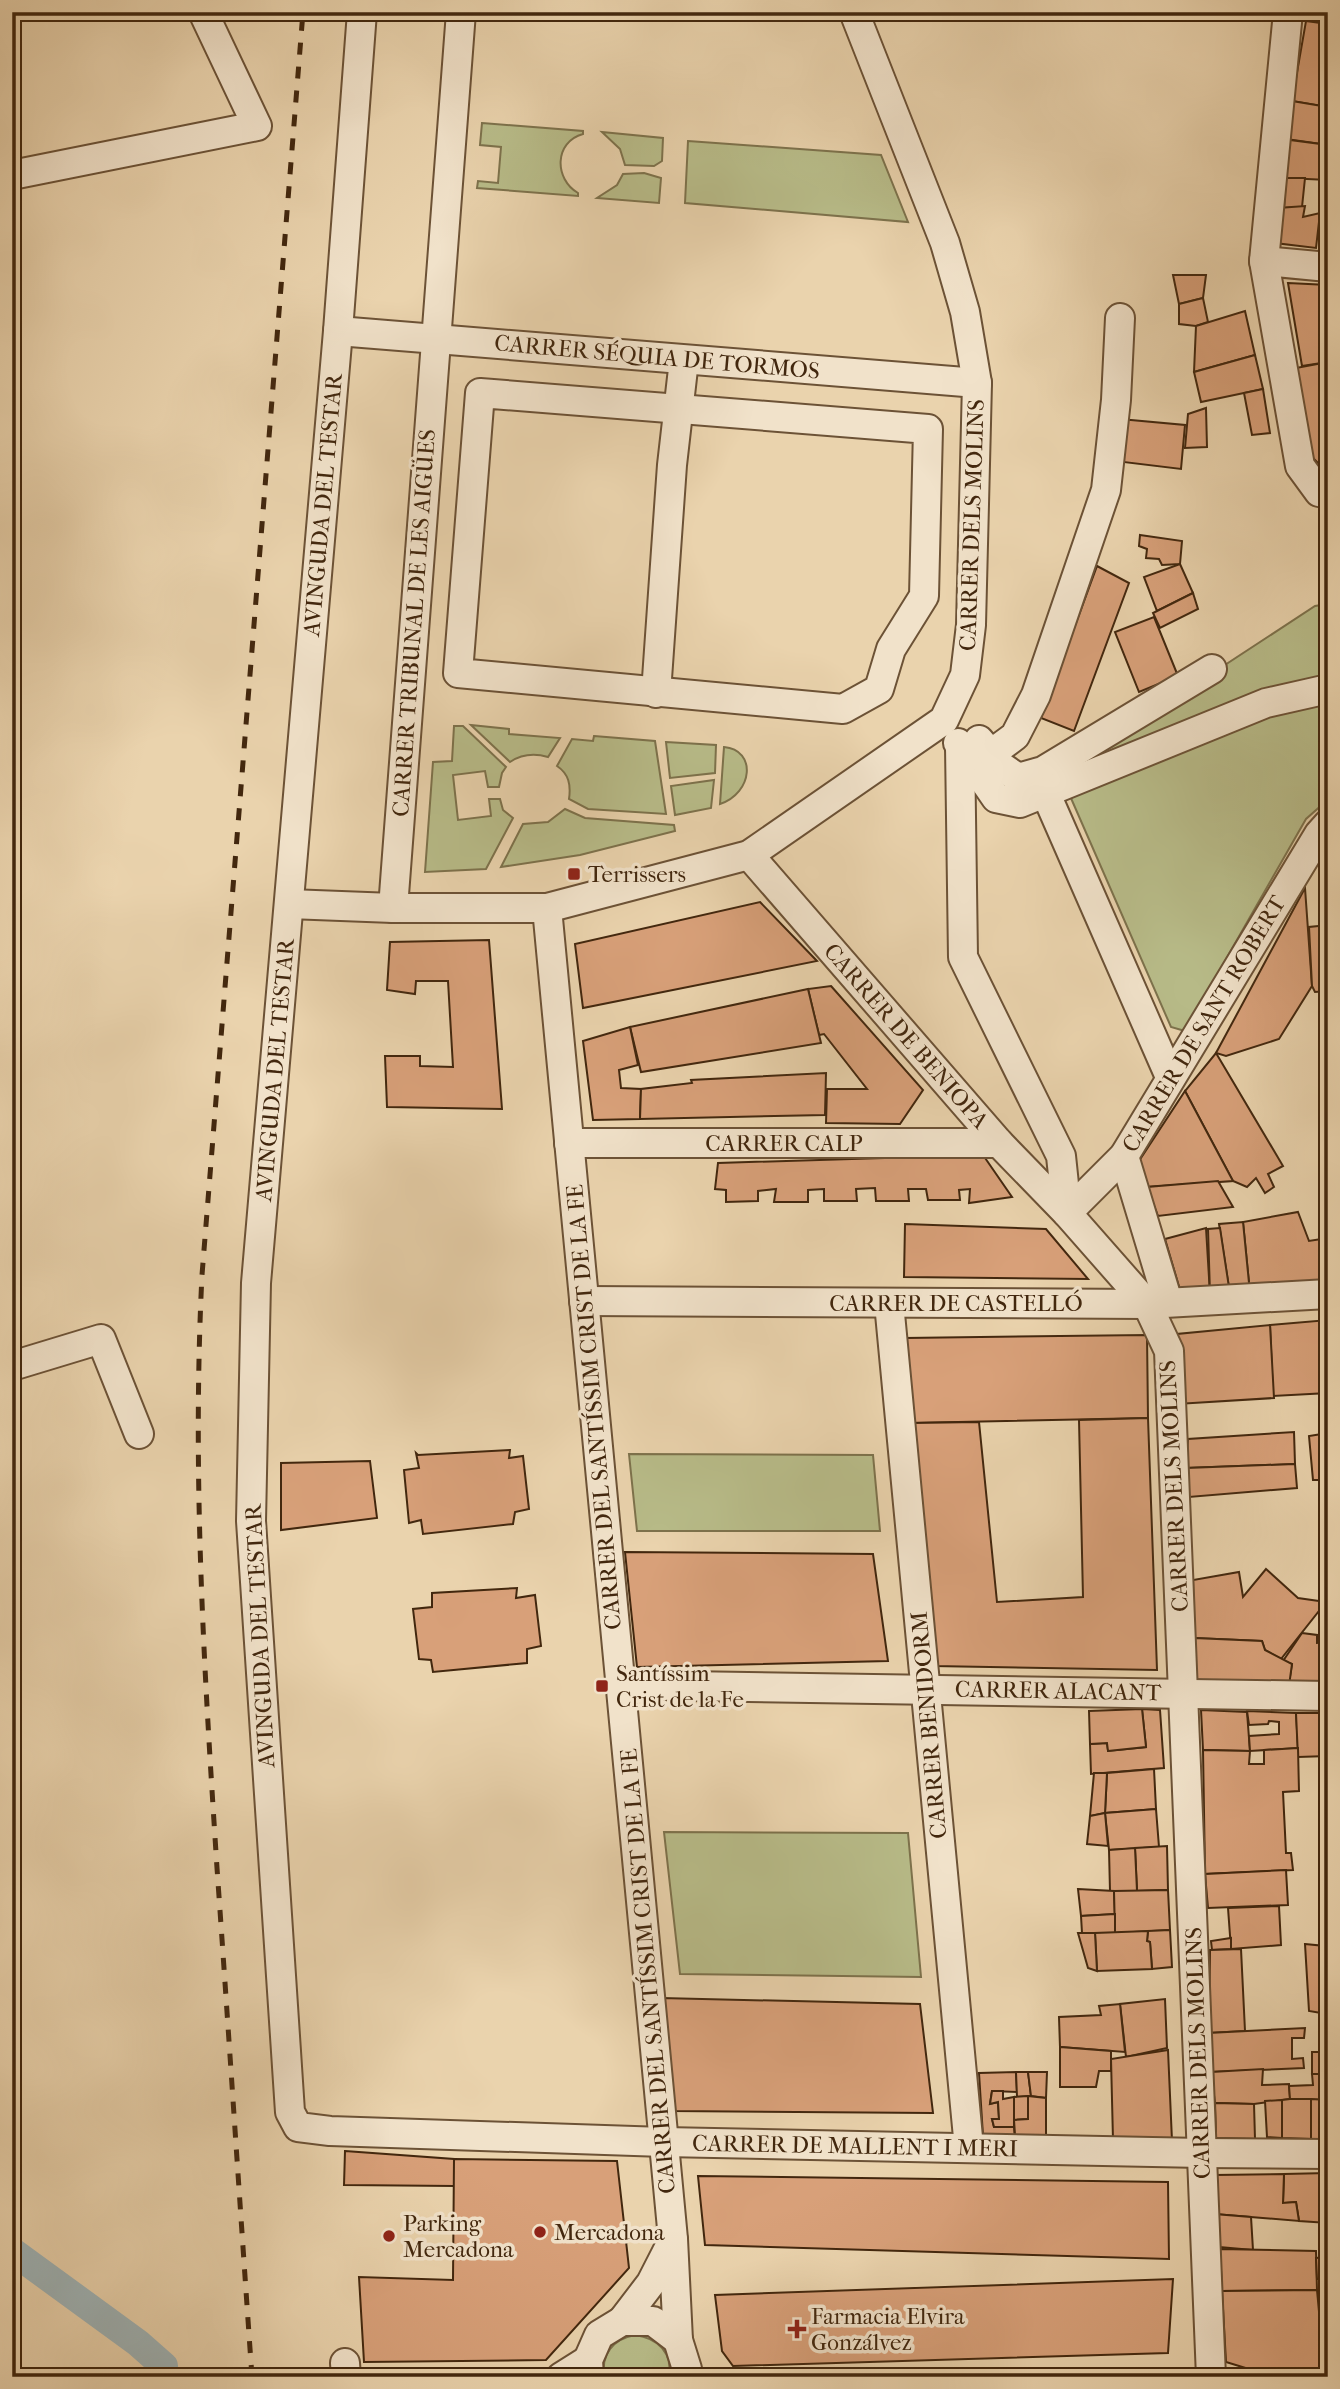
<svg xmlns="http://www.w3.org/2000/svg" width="1340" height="2389" viewBox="0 0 1340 2389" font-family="'IM FELL French Canon',serif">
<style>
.green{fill:#b8bc89;stroke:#7d724c;stroke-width:2}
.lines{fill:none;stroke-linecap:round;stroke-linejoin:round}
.canal{stroke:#9fb4b7;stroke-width:28}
.building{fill:#d8a079;stroke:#42270e;stroke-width:2}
.minor-casing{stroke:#6c5236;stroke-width:32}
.minor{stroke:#f1e2ca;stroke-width:28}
.rail{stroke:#42270e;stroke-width:5;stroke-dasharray:12 12;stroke-linecap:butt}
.poi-dot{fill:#8f2418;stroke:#f1e2ca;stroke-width:2.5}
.labels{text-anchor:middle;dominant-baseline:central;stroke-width:7;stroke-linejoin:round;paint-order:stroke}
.street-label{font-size:23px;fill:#42270e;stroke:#f1e2ca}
.poi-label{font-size:23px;fill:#42270e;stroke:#f1e2ca;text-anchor:start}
</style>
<rect width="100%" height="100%" fill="#ead3ad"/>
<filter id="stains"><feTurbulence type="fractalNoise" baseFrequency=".00286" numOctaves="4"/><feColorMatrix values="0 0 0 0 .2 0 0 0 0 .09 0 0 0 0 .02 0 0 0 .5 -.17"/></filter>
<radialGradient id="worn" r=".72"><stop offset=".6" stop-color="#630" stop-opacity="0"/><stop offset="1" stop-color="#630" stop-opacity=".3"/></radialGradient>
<g class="green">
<path d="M482,123l101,8v3c-29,8 -29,45 -5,59v3l-101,-8 1,-7 20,2 3,-36 -21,-2z"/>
<polygon points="602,132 663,138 662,161 654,166 625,165 620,149"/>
<polygon points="688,141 881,155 908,222 685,203"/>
<polygon points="644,173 661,178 659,203 597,198 617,185 623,174"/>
<polygon points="1328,604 1328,803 1323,804 1306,819 1185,1031 1171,1027 1060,773 1315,606"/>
<path d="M471,725l38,4v5l51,4 -12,19c-14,-4 -26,-3 -38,5z"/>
<polygon points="454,726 463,726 506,767 502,773 499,787 488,787 485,771 453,775 458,820 491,816 489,799 500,799 503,810 513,818 486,869 425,872 433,762 452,761"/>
<path d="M594,736l61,5 11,73 -78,-5 -19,-10c2,-14 0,-25 -12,-33l15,-27 21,2z"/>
<polygon points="666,742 716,745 715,773 670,778"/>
<path d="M724,747c33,3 29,46 -4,57z"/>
<polygon points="714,780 711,808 675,815 671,786"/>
<polygon points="565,809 585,818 674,825 675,831 580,855 501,867 523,824 548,822"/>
<polygon points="629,1454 873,1455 880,1531 637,1531"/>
<polygon points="664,1832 908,1833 921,1977 680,1974"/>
<path d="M635,2335c23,3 38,18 34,42h-65c-3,-23 9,-38 31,-42z"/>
</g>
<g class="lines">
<polyline class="canal" points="12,2251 138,2343 164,2366"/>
</g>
<g class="building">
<polygon points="1306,21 1328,24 1328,107 1292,101"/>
<polygon points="1292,101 1328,107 1328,145 1286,139"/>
<polygon points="1290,140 1328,145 1328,180 1286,178"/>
<polygon points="1286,178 1305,178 1302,207 1284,208"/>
<polygon points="1305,206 1303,217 1320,213 1316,248 1275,243 1278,208"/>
<polygon points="1173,275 1206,275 1203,298 1179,304"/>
<polygon points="1288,283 1328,285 1328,362 1302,366"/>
<polygon points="1203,298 1208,322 1196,326 1179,324 1179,304"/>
<polygon points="1245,311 1255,355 1194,372 1196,326"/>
<polygon points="1255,355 1263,389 1201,402 1194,372"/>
<polygon points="1328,362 1328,473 1312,457 1296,368"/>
<polygon points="1263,389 1270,433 1252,435 1244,393"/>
<polygon points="1206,408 1207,447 1185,448 1188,414"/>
<polygon points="1120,419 1185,425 1181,469 1115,461"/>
<polygon points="1140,535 1182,541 1180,564 1162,565 1159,559 1146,558 1147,549 1139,546"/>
<polygon points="1180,564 1193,593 1157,611 1144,577"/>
<polygon points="1097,566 1129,583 1074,731 1041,718"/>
<polygon points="1193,593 1198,609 1160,628 1153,613"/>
<polygon points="1154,617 1178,676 1139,692 1115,632"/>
<polygon points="1305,888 1312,986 1279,1039 1226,1056 1216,1053"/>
<polygon points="760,902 817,961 583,1008 575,944"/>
<polygon points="1328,925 1328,991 1315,992 1312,986 1309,927"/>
<polygon points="489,940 502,1109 387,1107 385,1056 420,1056 420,1066 453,1067 448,981 416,981 415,994 387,990 390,942"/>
<polygon points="831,986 923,1090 900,1124 826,1123 827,1089 867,1089 824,1034 819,1035 808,989"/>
<polygon points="808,989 821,1043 641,1072 630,1027"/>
<polygon points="630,1027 638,1065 619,1070 621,1088 641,1089 640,1119 593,1120 583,1041"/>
<polygon points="1216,1053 1283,1166 1268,1174 1274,1187 1265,1193 1256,1178 1247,1187 1233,1181 1185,1091"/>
<polygon points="826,1073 825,1115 640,1119 641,1089 692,1083 691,1080"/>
<polygon points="1328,1076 1328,1109 1320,1079"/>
<polygon points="1185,1091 1233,1181 1147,1187 1137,1164"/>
<polygon points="983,1155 1012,1197 969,1203 970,1189 959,1190 960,1200 928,1200 926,1189 908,1189 909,1201 876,1201 875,1188 856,1189 857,1201 824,1201 824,1189 808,1190 808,1202 774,1202 776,1189 758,1191 758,1201 726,1202 726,1190 715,1189 718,1163"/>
<polygon points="1218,1181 1233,1207 1158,1216 1147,1187"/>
<polygon points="1298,1212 1309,1241 1328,1238 1328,1283 1250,1293 1243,1222"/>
<polygon points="1243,1222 1250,1293 1230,1294 1219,1224"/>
<polygon points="905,1224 1046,1229 1088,1279 904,1277"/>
<polygon points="1206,1228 1210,1294 1180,1290 1165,1239"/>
<polygon points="1220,1228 1230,1294 1210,1294 1208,1229"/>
<polygon points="1328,1320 1328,1393 1273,1396 1270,1325"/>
<polygon points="1270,1325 1274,1398 1177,1404 1177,1334"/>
<polygon points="1147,1335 1148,1418 911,1423 905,1338"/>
<polygon points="1148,1418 1157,1670 933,1666 911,1423 979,1422 997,1602 1083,1597 1079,1420"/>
<polygon points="1294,1432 1295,1464 1186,1468 1188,1439"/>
<polygon points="1328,1433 1328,1480 1313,1480 1309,1436"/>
<polygon points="510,1450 509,1458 523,1456 529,1509 515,1512 513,1524 423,1534 421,1520 409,1523 404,1470 419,1468 416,1453 418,1455"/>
<polygon points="370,1461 377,1518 281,1530 281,1463"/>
<polygon points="1295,1464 1297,1488 1189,1497 1186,1468"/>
<polygon points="625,1552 873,1554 888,1661 637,1667"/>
<polygon points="1266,1569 1298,1598 1326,1602 1281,1659 1265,1650 1262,1641 1194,1638 1193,1580 1239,1572 1243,1597"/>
<polygon points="517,1588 516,1598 535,1595 541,1646 527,1649 527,1663 433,1672 431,1660 419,1659 413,1609 432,1607 432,1593"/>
<polygon points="1302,1633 1317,1635 1317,1643 1328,1642 1328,1682 1289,1683 1292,1664 1283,1661"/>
<polygon points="1194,1638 1262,1641 1265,1650 1292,1664 1289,1686 1195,1680"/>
<polygon points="1142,1709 1160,1710 1164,1768 1091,1774 1090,1744 1107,1743 1108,1751 1146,1747"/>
<polygon points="1142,1709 1146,1747 1108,1751 1107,1743 1090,1744 1089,1711"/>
<polygon points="1201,1710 1247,1712 1250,1751 1203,1750"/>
<polygon points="1247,1711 1296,1713 1298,1748 1250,1751 1249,1736 1279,1734 1279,1722 1269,1721 1268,1724 1249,1725"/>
<polygon points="1296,1713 1328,1713 1328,1756 1298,1757"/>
<polygon points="1298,1748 1299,1791 1283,1792 1286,1853 1291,1853 1293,1870 1205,1874 1203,1750 1250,1751 1249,1764 1264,1764 1264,1750"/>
<polygon points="1154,1769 1156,1809 1105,1813 1107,1773"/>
<polygon points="1094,1773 1107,1773 1105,1813 1090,1816"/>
<polygon points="1323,1792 1328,1792 1328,1923 1326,1923"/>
<polygon points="1156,1809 1159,1847 1109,1850 1105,1813"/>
<polygon points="1105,1813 1108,1846 1087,1844 1090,1816"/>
<polygon points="1167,1846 1168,1890 1137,1891 1135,1848"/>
<polygon points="1135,1848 1137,1891 1110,1891 1109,1850"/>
<polygon points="1286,1870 1288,1905 1208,1908 1205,1874"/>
<polygon points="1078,1889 1114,1891 1115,1914 1081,1916"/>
<polygon points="1168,1890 1170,1930 1115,1933 1114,1891"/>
<polygon points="1279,1906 1281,1945 1231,1949 1228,1908"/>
<polygon points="1115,1914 1115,1933 1082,1933 1081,1916"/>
<polygon points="1170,1930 1172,1967 1152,1969 1150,1942 1147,1941 1148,1931"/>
<polygon points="1148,1931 1147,1941 1150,1942 1152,1969 1097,1971 1095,1933"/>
<polygon points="1078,1933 1095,1933 1097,1971 1088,1968"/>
<polygon points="1231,1938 1231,1949 1212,1950 1211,1941"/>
<polygon points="1305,1944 1325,1946 1327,2014 1309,2011"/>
<polygon points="1325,1946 1328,1946 1328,2014 1327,2014"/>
<polygon points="1241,1949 1245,2031 1209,2033 1210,1950"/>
<polygon points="661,1998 920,2004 933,2113 671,2111"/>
<polygon points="1165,1999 1167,2048 1126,2057 1120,2004"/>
<polygon points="1120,2004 1125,2052 1060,2047 1059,2017 1101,2015 1099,2006"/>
<polygon points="1305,2028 1304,2038 1292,2038 1292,2059 1303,2058 1304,2068 1211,2072 1208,2033"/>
<polygon points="1060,2047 1111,2051 1111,2071 1099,2071 1096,2087 1060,2087"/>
<polygon points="1168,2050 1172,2141 1113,2140 1111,2059"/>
<rect x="1312" y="2052" width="16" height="22"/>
<polygon points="1263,2069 1262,2085 1289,2084 1290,2099 1254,2104 1215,2103 1211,2072"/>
<polygon points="1016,2072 1017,2092 992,2091 990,2104 998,2102 999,2119 992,2119 994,2127 1014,2127 1015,2139 983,2136 979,2073"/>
<polygon points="1016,2072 1028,2072 1031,2096 1017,2097"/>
<polygon points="1028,2072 1047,2072 1046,2098 1031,2096"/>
<polygon points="1312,2074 1328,2074 1328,2100 1290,2099 1289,2086 1313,2085"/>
<polygon points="992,2091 1003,2091 1003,2099 1014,2097 1014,2127 994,2127 992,2119 999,2119 998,2102 990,2104"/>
<polygon points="1028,2096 1028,2119 1014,2120 1014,2097"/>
<polygon points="1028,2096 1046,2098 1046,2136 1015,2135 1014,2120 1028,2119"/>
<polygon points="1290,2099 1311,2099 1311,2139 1282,2138 1282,2100"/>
<polygon points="1311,2099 1328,2100 1328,2140 1311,2139"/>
<polygon points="1282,2100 1282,2138 1267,2137 1265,2101"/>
<polygon points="1215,2103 1254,2104 1255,2139 1216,2138"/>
<polygon points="345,2151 454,2159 454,2186 344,2185"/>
<polygon points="454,2159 617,2161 629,2268 546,2360 364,2362 359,2277 453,2280"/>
<polygon points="1328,2173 1328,2223 1299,2221 1296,2202 1283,2203 1284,2174"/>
<polygon points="1284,2174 1283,2203 1296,2202 1299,2221 1214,2214 1214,2175"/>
<polygon points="698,2176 1168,2182 1169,2259 705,2245"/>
<polygon points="1214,2214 1251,2217 1253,2250 1219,2247"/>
<polygon points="1220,2249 1316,2251 1317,2290 1222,2291"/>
<polygon points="1328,2257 1328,2279 1317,2279 1316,2258"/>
<polygon points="1173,2279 1168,2353 733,2366 722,2351 715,2295"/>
<polygon points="1317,2290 1325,2377 1275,2377 1226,2362 1222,2291"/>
</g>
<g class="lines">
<defs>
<g id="minor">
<polyline points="362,12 338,331 256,1283 251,1521 290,2112 298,2127 330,2131 664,2142 1202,2153 1328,2154"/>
<polyline points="1288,12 1264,261 1300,466 1319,492 1328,494"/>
<polyline points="12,175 257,126 203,12"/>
<polyline points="1264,261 1328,267"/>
<polyline points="338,331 977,383"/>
<polygon points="480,393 928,429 924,596 891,649 879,689 843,709 458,673"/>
<polyline points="656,693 672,465 684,360"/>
<polyline points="979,740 1002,767 1018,778 1043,771 1212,669"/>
<polyline points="958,743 996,798 1020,803 1266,703 1328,689"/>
<polyline points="960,746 963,957 1061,1156 1067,1213 1147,1304 1169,1351 1211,2377"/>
<polyline points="992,753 1015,736 1036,695 1106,490 1116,400 1120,318"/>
<polyline points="1046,794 1170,1077"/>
<polyline points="749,855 999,1143 1067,1213 1124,1156 1319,834 1328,824"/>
<polyline points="289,904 393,908 547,908 749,855 944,720 965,675 971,625 977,383 965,312 945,243 854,12"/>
<polyline points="393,908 461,12"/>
<polyline points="547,908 673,2239 678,2340 687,2369 686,2377"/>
<polyline points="569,1143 999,1143"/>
<polyline points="1124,1156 1168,1302"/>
<polyline points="584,1301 1147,1304 1328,1294"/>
<polyline points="889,1303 969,2148"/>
<polyline points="12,1366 101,1339 139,1434"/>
<polyline points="621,1685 1328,1696"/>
<polyline points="622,2321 651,2283 673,2240"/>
<polyline points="345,2363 346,2377"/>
<polyline points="561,2377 588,2360"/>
<polyline points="589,2377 588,2360 599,2335 622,2321 653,2321 678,2340"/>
</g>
</defs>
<use href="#minor" class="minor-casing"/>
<use href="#minor" class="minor"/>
<path class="rail" d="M252,2377c-12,-170 -23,-340 -35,-509 -13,-199 -25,-394 -15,-593l101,-1263"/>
</g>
<g class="poi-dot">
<rect x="567" y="867" width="14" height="14" rx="3.5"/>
<rect x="595" y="1679" width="14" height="14" rx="3.5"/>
<circle cx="540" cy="2232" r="7"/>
<circle cx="389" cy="2236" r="7"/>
<path d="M793.5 2318.5h7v7h7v7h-7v7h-7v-7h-7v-7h7z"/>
</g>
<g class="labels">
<g class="street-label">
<text transform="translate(657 357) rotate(5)">CARRER SÉQUIA DE TORMOS</text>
<text transform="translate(323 505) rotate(-85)">AVINGUDA DEL TESTAR</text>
<text transform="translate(972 525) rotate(-88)">CARRER DELS MOLINS</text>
<text transform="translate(414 623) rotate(-86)">CARRER TRIBUNAL DE LES AIGÜES</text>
<text transform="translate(1204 1024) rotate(-59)">CARRER DE SANT ROBERT</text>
<text transform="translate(906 1036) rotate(49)">CARRER DE BENIOPA</text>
<text transform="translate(275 1070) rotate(-85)">AVINGUDA DEL TESTAR</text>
<text x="784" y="1143">CARRER CALP</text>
<text x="956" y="1303">CARRER DE CASTELLÓ</text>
<text transform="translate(594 1407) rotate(-95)">CARRER DEL SANTÍSSIM CRIST DE LA FE</text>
<text transform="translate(1174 1486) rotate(-93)">CARRER DELS MOLINS</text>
<text transform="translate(260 1636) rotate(-93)">AVINGUDA DEL TESTAR</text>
<text transform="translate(1058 1691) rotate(1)">CARRER ALACANT</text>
<text transform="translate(929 1725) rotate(-95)">CARRER BENIDORM</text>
<text transform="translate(648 1971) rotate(-95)">CARRER DEL SANTÍSSIM CRIST DE LA FE</text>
<text transform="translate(1198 2053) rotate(-92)">CARRER DELS MOLINS</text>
<text transform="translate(855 2146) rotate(1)">CARRER DE MALLENT I MERI</text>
</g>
<g class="poi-label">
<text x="588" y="874">Terrissers</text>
<text x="616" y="1673">Santíssim<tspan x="616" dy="26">Crist de la Fe</tspan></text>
<text x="403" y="2223">Parking<tspan x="403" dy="26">Mercadona</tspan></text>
<text x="554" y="2232">Mercadona</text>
<text x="811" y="2316">Farmacia Elvira<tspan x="811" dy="26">Gonzálvez</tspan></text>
</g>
</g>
<rect width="1340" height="2389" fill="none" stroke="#ead3ad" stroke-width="42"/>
<rect x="14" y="14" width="1312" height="2361" fill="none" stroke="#42270e" stroke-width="3.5"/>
<rect x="21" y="21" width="1298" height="2347" fill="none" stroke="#42270e" stroke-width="2"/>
<rect width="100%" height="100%" filter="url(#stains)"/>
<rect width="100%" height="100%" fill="url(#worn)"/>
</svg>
